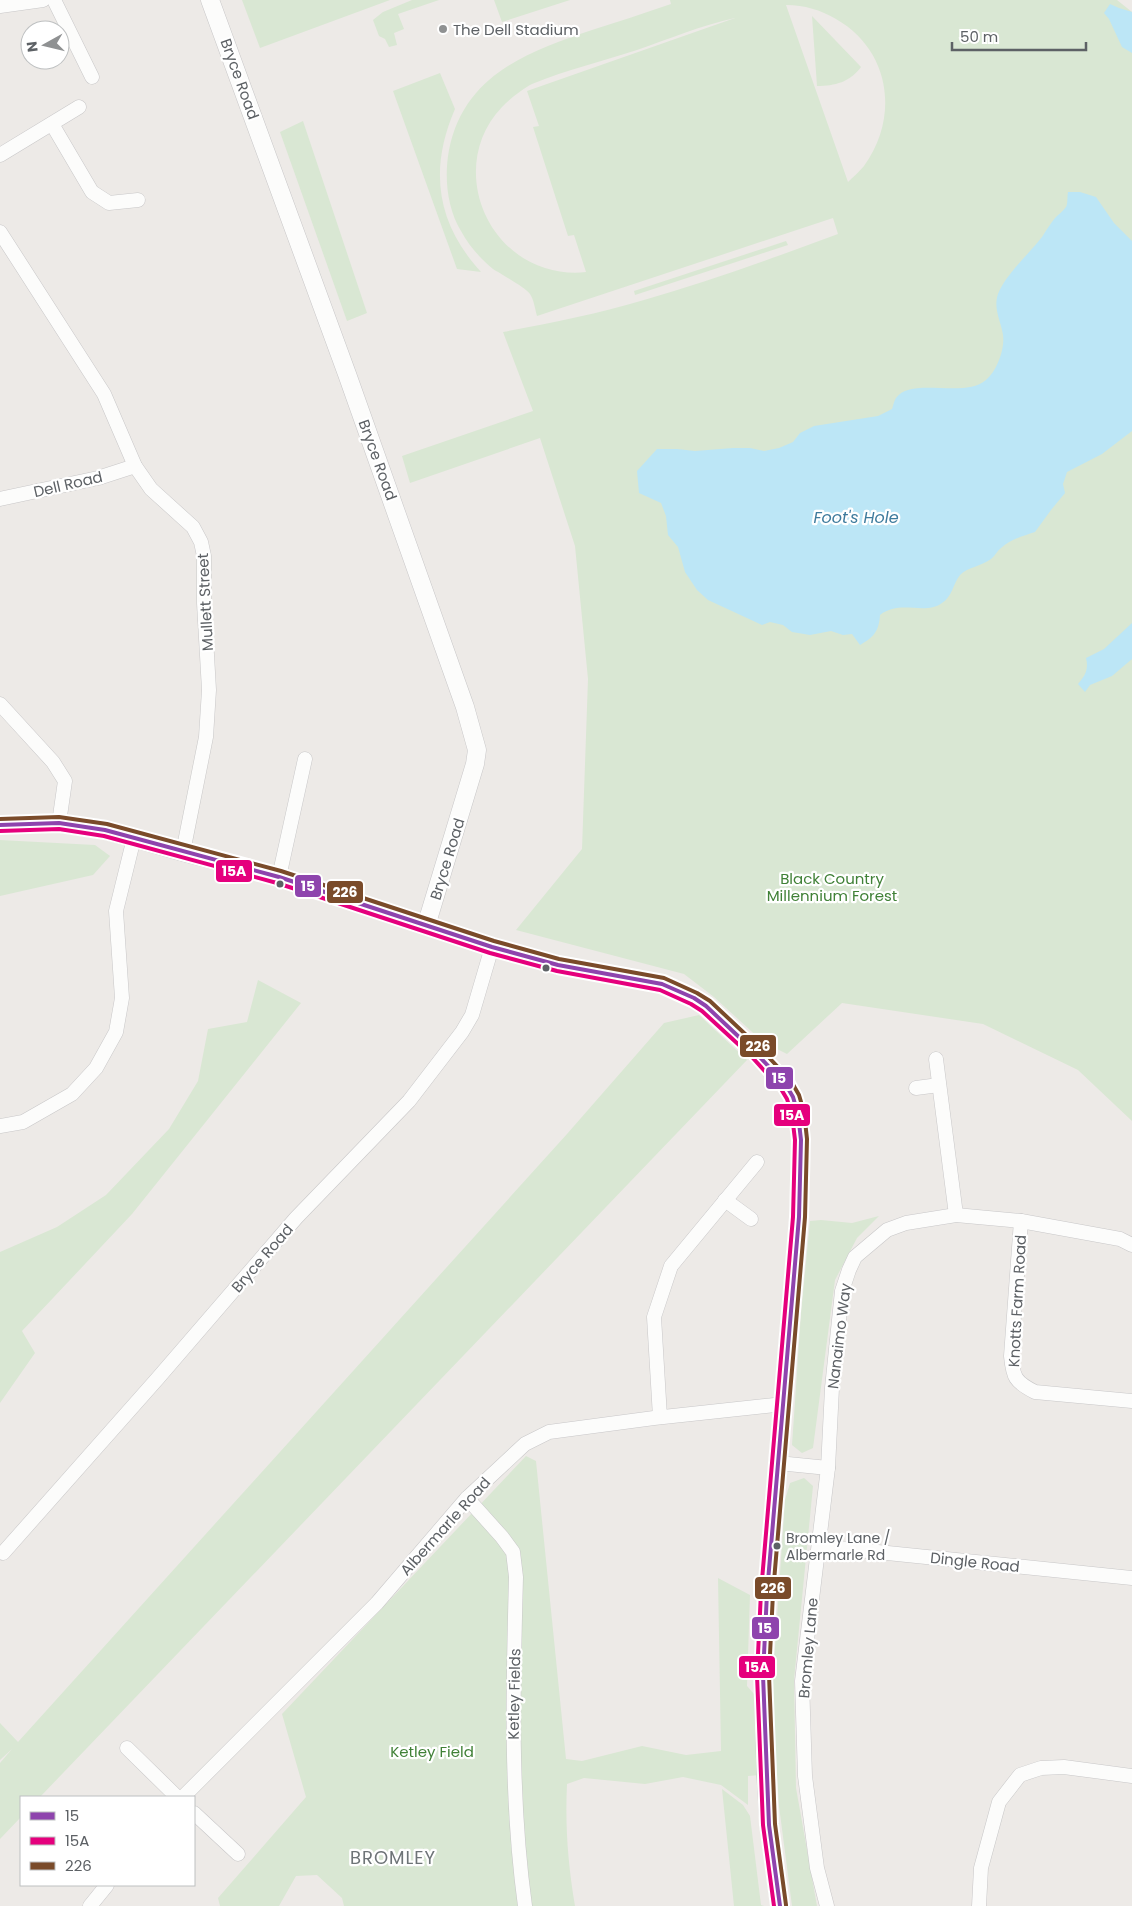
<svg xmlns="http://www.w3.org/2000/svg" width="1132" height="1906" viewBox="0 0 1132 1906" font-family="Poppins,sans-serif">
<style>
.green{fill:#d9e7d3;fill-rule:evenodd}
.water{fill:#bce6f6}
.lines{fill:none;stroke-linecap:round;stroke-linejoin:round}
.minor-casing{stroke:#c8c7c8;stroke-width:15}
.tertiary-casing{stroke:#c8c7c8;stroke-width:19}
.minor{stroke:#fcfcfb;stroke-width:14}
.tertiary{stroke:#fcfcfb;stroke-width:18}
.bus-1-casing{stroke:#fff;stroke-width:8}
.bus-2-casing{stroke:#fff;stroke-width:8}
.bus-3-casing{stroke:#fff;stroke-width:8}
.bus-1{stroke:#8e44ad;stroke-width:4}
.bus-2{stroke:#e5007d;stroke-width:4}
.bus-3{stroke:#7a4b2a;stroke-width:4}
.poi-dot{fill:#8f9192;stroke:#fff;stroke-width:2}
.bus-dot{fill:#5d6165;stroke:#fff;stroke-width:2}
.labels{text-anchor:middle;dominant-baseline:central;stroke-width:4.5;stroke-linejoin:round;paint-order:stroke}
.bus-label{font-size:14px;fill:#5d6165;stroke:#fff;text-anchor:start}
.poi-label{font-size:15px;fill:#5d6165;stroke:#fff;text-anchor:start}
.street-label{font-size:15px;fill:#5d6165;stroke:#fff}
.park-label{font-size:15px;fill:#408137;stroke:#fff}
.water-label{font-size:16px;font-style:italic;fill:#3e7b9d;stroke:#fff}
.quarter-label{font-size:18px;letter-spacing:1px;fill:#6e7477;stroke:#fff}
.line-badge{stroke:#fff;stroke-width:2}
.badge-label{font-size:14px;text-anchor:middle;font-weight:bold;fill:#fff}
</style>
<rect width="100%" height="100%" fill="#edeae7"/>
<g class="green">
<polygon points="242,0 390,0 260,48"/>
<polygon points="412,0 439,0 398,14 404,29 394,33 397,45 389,47 385,39 379,36 373,20 383,12"/>
<polygon points="494,0 570,0 502,22"/>
<path d="M670,0h447l15,12v1109l-54,-51 -95,-46 -141,-21 -55,51 -24,-12 -49,-45 -30,-23 -168,-44 66,-81 6,-170 -13,-133 -35,-108 -130,45 -8,-27 131,-45 -30,-79c47,-9 95,-18 141,-32 65,-19 130,-42 194,-66l-5,-16 -296,98c-2,-7 -3,-16 -7,-22 -4,-6 -29,-20 -37,-25 -13,-11 -24,-23 -32,-38 -14,-23 -17,-54 -12,-81 15,-75 78,-98 143,-120 26,-8 52,-17 79,-26zM786,5c19,0 34,5 50,14 54,31 64,97 28,147 -5,6 -11,11 -16,16zM735,18l-208,73 12,35 -6,1 35,109 6,-1 12,37c-13,2 -28,0 -41,-4 -67,-21 -93,-109 -43,-161 8,-8 20,-18 30,-23 34,-14 71,-23 105,-34 32,-11 65,-25 98,-32z"/>
<path d="M812,16l49,51c-11,15 -26,19 -44,19z"/>
<path d="M440,73l15,36c-26,60 -19,114 26,163l-24,-3 -64,-178z"/>
<polygon points="303,121 367,313 347,321 280,132"/>
<polygon points="786,241 788,245 635,295 634,291"/>
<polygon points="0,840 95,845 110,856 93,875 0,896"/>
<polygon points="258,980 301,1003 132,1214 22,1331 35,1353 0,1403 0,1252 57,1227 106,1195 169,1129 198,1081 208,1029 247,1022"/>
<polygon points="699,1015 747,1060 40,1797 21,1797 21,1817 0,1839 0,1763 12,1749 0,1760 0,1723 18,1742 567,1134 664,1023"/>
<polygon points="879,1216 857,1238 835,1280 813,1448 802,1453 792,1445 801,1313 810,1221 821,1220 852,1223"/>
<path d="M526,1456l10,5 30,298 16,2 60,-15 44,9 35,-4 -3,-173 32,17 -3,91 7,8 6,46v35l-12,1v29l-27,-20 -38,-8 -38,7 -61,-6 -17,6c-2,43 1,80 8,122h-231l-2,-8 -25,-23 -21,1 -17,30h-59l-2,-8 88,-101 -24,-83z"/>
<polygon points="804,1478 813,1486 794,1680 796,1788 817,1906 792,1906 779,1806 772,1692 785,1500 790,1483"/>
<polygon points="722,1789 743,1805 750,1816 761,1905 764,1906 734,1906"/>
</g>
<g class="water">
<polygon points="1110,4 1119,8 1132,12 1132,53 1122,47 1109,19 1104,13"/>
<path d="M1068,192h12l16,5 18,26 18,18v190l-30,23 -35,18 -4,12 2,9 -14,17 -16,22c-12,4 -24,7 -34,16 -4,3 -6,8 -10,11 -9,7 -23,8 -31,16 -7,9 -8,22 -18,28 -18,13 -41,-4 -62,12 -1,16 -6,22 -20,30l-8,-11 -9,1 -12,-4 -21,4 -18,-3 -9,-7 -13,-3 -8,3 -54,-25 -11,-10 -12,-18 -7,-25 -10,-12 -2,-19 -5,-13 -22,-10 -2,-22 20,-22h20l18,2 38,-3h17l14,3 15,-3 14,-6 7,-9 14,-7 64,-10 14,-7c1,-3 2,-8 4,-11 15,-22 68,1 90,-18 11,-9 19,-31 17,-45 -2,-14 -10,-26 -5,-41 8,-20 31,-40 44,-57 4,-6 8,-13 13,-19 3,-3 8,-7 11,-11 2,-3 1,-10 2,-15z"/>
<path d="M1132,623v36l-20,17 -22,9 -5,7 -7,-8c7,-8 11,-15 8,-26l18,-9z"/>
</g>
<g class="lines">
<defs>
<g id="minor">
<polyline points="54,0 92,77"/>
<polyline points="0,6 43,0"/>
<polyline points="52,124 92,192 109,203 138,200"/>
<polyline points="0,155 79,107"/>
<polyline points="0,232 104,394 135,466 151,489 193,527 201,542 204,556 204,603 209,690 206,737 183,852"/>
<polyline points="0,499 98,478 135,466"/>
<polyline points="0,704 53,762 65,781 59,823"/>
<polyline points="279,877 305,759"/>
<polyline points="936,1059 956,1215"/>
<polyline points="916,1088 939,1085"/>
<polyline points="0,1126 23,1122 72,1094 96,1068 116,1032 122,998 116,911 134,838"/>
<polyline points="725,1200 751,1219"/>
<path d="M1021,1221l-10,135c2,21 4,26 24,36l97,9"/>
<polyline points="660,1417 654,1317 671,1266 757,1162"/>
<polyline points="778,1463 828,1468"/>
<path d="M467,1498l35,39 11,15 3,25c-3,110 -6,220 9,329"/>
<polyline points="819,1546 1132,1578"/>
<polyline points="3,1553 158,1378 296,1218 409,1101 462,1032 472,1015 492,947"/>
<polyline points="127,1748 177,1797"/>
<polyline points="183,1797 377,1603 467,1498 525,1444 549,1432 654,1418 784,1404"/>
<polyline points="194,1813 238,1854"/>
<polyline points="90,1906 107,1885"/>
<polyline points="827,1906 817,1868 805,1776 802,1681 828,1468 832,1388 842,1291 849,1270 855,1257 887,1230 906,1223 956,1215 1021,1221 1120,1239 1132,1245"/>
<polyline points="979,1906 981,1868 999,1802 1020,1775 1041,1768 1064,1767 1132,1776"/>
</g>
<g id="tertiary">
<polyline points="210,0 347,374 465,707 477,750 475,764 426,926"/>
<polyline points="0,825 59,823 105,830 183,852 279,877 492,947 558,965 662,984 694,998 706,1006 755,1052 786,1085 793,1097 798,1114 801,1140 799,1217 767,1593 763,1675 766,1777 769,1825 780,1906"/>
</g>
</defs>
<use href="#minor" class="minor-casing"/>
<use href="#tertiary" class="tertiary-casing"/>
<use href="#minor" class="minor"/>
<use href="#tertiary" class="tertiary"/>
<defs>
<polyline id="bus-1" points="0,825 59,823 105,830 279,877 492,947 558,965 662,984 694,998 706,1006 755,1052 786,1085 793,1097 798,1114 801,1140 799,1217 767,1593 763,1675 769,1825 780,1906"/>
<polyline id="bus-2" points="0,831 59,829 104,836 277,883 490,953 557,971 660,990 691,1004 702,1011 751,1056 781,1089 787,1099 792,1115 795,1140 793,1217 761,1592 757,1675 763,1825 774,1906"/>
<polyline id="bus-3" points="0,819 59,817 107,824 281,871 494,941 559,959 664,978 697,993 710,1001 759,1047 791,1081 799,1095 804,1112 807,1139 805,1217 773,1593 769,1675 775,1824 786,1905"/>
</defs>
<use href="#bus-1" class="bus-1-casing"/>
<use href="#bus-2" class="bus-2-casing"/>
<use href="#bus-3" class="bus-3-casing"/>
<use href="#bus-1" class="bus-1"/>
<use href="#bus-2" class="bus-2"/>
<use href="#bus-3" class="bus-3"/>
</g>
<circle class="poi-dot" cx="443" cy="29" r="5"/>
<g class="bus-dot">
<circle cx="280" cy="884" r="4.5"/>
<circle cx="546" cy="968" r="4.5"/>
<circle cx="777" cy="1546" r="4.5"/>
</g>
<g class="labels">
<g class="bus-label">
<text x="786" y="1538">Bromley Lane /<tspan x="786" dy="17">Albermarle Rd</tspan></text>
</g>
<g class="poi-label">
<text x="453" y="29">The Dell Stadium</text>
</g>
<g class="street-label">
<text transform="translate(240 79) rotate(70)">Bryce Road</text>
<text transform="translate(378 460) rotate(70)">Bryce Road</text>
<text transform="translate(68 484) rotate(-13)">Dell Road</text>
<text transform="translate(205 602) rotate(-93)">Mullett Street</text>
<text transform="translate(447 859) rotate(-73)">Bryce Road</text>
<text transform="translate(262 1258) rotate(-49)">Bryce Road</text>
<text transform="translate(1017 1301) rotate(-87)">Knotts Farm Road</text>
<text transform="translate(839 1336) rotate(-83)">Nanaimo Way</text>
<text transform="translate(445 1526) rotate(-48)">Albermarle Road</text>
<text transform="translate(975 1562) rotate(6)">Dingle Road</text>
<text transform="translate(808 1648) rotate(-85)">Bromley Lane</text>
<text transform="translate(514 1694) rotate(-89)">Ketley Fields</text>
</g>
<g class="park-label">
<text x="832" y="878">Black Country<tspan x="832" dy="17">Millennium Forest</tspan></text>
<text x="432" y="1751">Ketley Field</text>
</g>
<g class="water-label">
<text x="856" y="517">Foot's Hole</text>
</g>
<g class="quarter-label">
<text x="393" y="1857">BROMLEY</text>
</g>
</g>
<g class="line-badge">
<rect x="215" y="859" width="38" height="24" rx="5" fill="#e5007d"/>
<rect x="294" y="874" width="28" height="24" rx="5" fill="#8e44ad"/>
<rect x="326" y="880" width="38" height="24" rx="5" fill="#7a4b2a"/>
<rect x="739" y="1034" width="38" height="24" rx="5" fill="#7a4b2a"/>
<rect x="765" y="1066" width="29" height="24" rx="5" fill="#8e44ad"/>
<rect x="773" y="1103" width="38" height="24" rx="5" fill="#e5007d"/>
<rect x="754" y="1576" width="38" height="24" rx="5" fill="#7a4b2a"/>
<rect x="751" y="1616" width="29" height="24" rx="5" fill="#8e44ad"/>
<rect x="738" y="1655" width="38" height="24" rx="5" fill="#e5007d"/>
</g>
<g class="badge-label">
<text x="234" y="876">15A</text>
<text x="308" y="891">15</text>
<text x="345" y="897">226</text>
<text x="758" y="1051">226</text>
<text x="779" y="1083">15</text>
<text x="792" y="1120">15A</text>
<text x="773" y="1593">226</text>
<text x="765" y="1633">15</text>
<text x="757" y="1672">15A</text>
</g>
<rect x="20" y="1796" width="175" height="90" fill="#ffffff" stroke="#bec0c1"/>
<rect x="30" y="1812" width="25" height="8" fill="#8e44ad" stroke="#bec0c1"/>
<text x="65" y="1821" font-size="15" fill="#5d6165">15</text>
<rect x="30" y="1837" width="25" height="8" fill="#e5007d" stroke="#bec0c1"/>
<text x="65" y="1846" font-size="15" fill="#5d6165">15A</text>
<rect x="30" y="1862" width="25" height="8" fill="#7a4b2a" stroke="#bec0c1"/>
<text x="65" y="1871" font-size="15" fill="#5d6165">226</text>
<g transform="translate(45 45) rotate(262)"><circle r="24" fill="#ffffff" stroke="#bec0c1"/>
<path d="M0-4L9 19L0 12L-9 19Z" fill="#8f9192"/>
<text y="-8" font-size="14" font-weight="bold" text-anchor="middle" fill="#5d6165">N</text>
</g>
<path d="M952 42v8h134v-8" fill="none" stroke="#5d6165" stroke-width="2.5"/>
<text x="960" y="42" font-size="15" fill="#5d6165" stroke="#ffffff" stroke-width="4" paint-order="stroke">50 m</text>
</svg>
